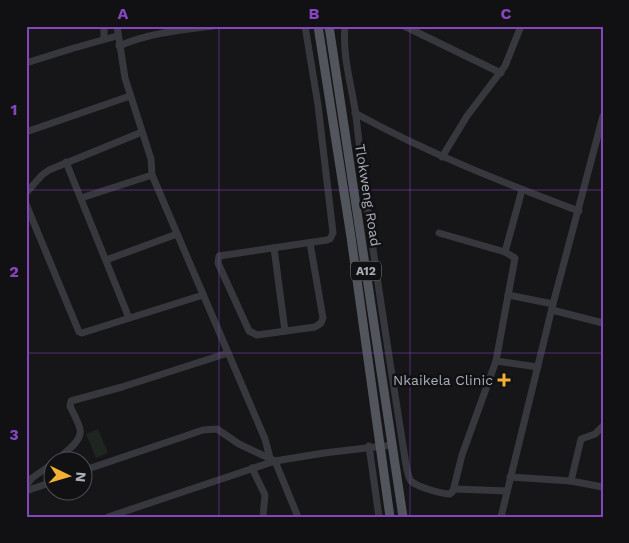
<svg xmlns="http://www.w3.org/2000/svg" width="629" height="543" viewBox="0 0 629 543" font-family="'Work Sans',sans-serif">
<style>
.green{fill:#1e261f}
.lines{fill:none;stroke-linecap:round;stroke-linejoin:round}
.minor{stroke:#37383d;stroke-width:7}
.major{stroke:#53555c;stroke-width:9}
.grid{fill:none;stroke:#8446be;stroke-width:1;stroke-opacity:0.55}
.poi-dot{fill:#f2b134;stroke:#111113;stroke-width:2}
.labels{text-anchor:middle;dominant-baseline:central;stroke-width:5;stroke-linejoin:round;paint-order:stroke}
.shield{fill:#111113;stroke:#7b7e86;stroke-width:1}
.shield-label{font-size:12px;font-weight:bold;fill:#a8adb8}
.street-label{font-size:14px;fill:#a8adb8;stroke:#111113}
.poi-label{font-size:14px;fill:#a8adb8;stroke:#111113;text-anchor:end}
.neatline{fill:none;stroke:#8446be;stroke-width:2}
.grid-label{font-size:16px;text-anchor:middle;font-weight:bold;fill:#8446be}
</style>
<rect width="100%" height="100%" fill="#161618"/>
<polygon class="green" points="98,429 108,453 96,458 86,434"/>
<g class="lines">
<g class="minor">
<polyline points="104,26 104,39"/>
<polyline points="117,26 125,78 151,159 152,175 265,439 270,458"/>
<polyline points="305,26 318,105 333,233 330,239 327,240 219,256 218,263 249,331 257,335 315,327 321,323 323,318 310,243"/>
<path d="M345,26c-3,31 7,60 11,90 13,117 32,233 50,349 1,5 2,12 5,16 6,6 31,13 39,13l3,-3 9,-36 34,-94"/>
<polyline points="404,26 501,73"/>
<path d="M119,46c30,-13 62,-16 94,-20"/>
<polyline points="26,63 74,48 117,36"/>
<path d="M355,113c72,40 147,69 224,98"/>
<polyline points="26,132 130,96"/>
<polyline points="442,157 467,116 505,66 521,26"/>
<polyline points="66,162 129,318"/>
<polyline points="26,193 42,175 49,170 142,132"/>
<polyline points="81,198 152,175"/>
<polyline points="26,204 79,332 82,333 203,295"/>
<polyline points="439,233 505,252 515,258 496,361 538,367"/>
<polyline points="274,248 285,331"/>
<polyline points="505,252 522,190"/>
<polyline points="106,260 177,234"/>
<polyline points="508,295 553,304"/>
<polyline points="552,310 603,323"/>
<polyline points="369,446 379,517"/>
<path d="M57,460c7,-7 26,-19 23,-31 -2,-8 -7,-16 -10,-23l1,-5 51,-14 106,-34"/>
<polyline points="252,468 265,495 263,517"/>
<polyline points="82,471 203,430 217,429 239,444 275,461 298,517"/>
<polyline points="510,477 571,481 603,487"/>
<polyline points="571,481 581,439 595,434 603,426"/>
<polyline points="26,486 32,478 52,464"/>
<polyline points="454,489 507,491"/>
<polyline points="26,491 52,482"/>
<polyline points="108,517 275,461 324,453 392,445"/>
<polyline points="501,517 553,304 603,116"/>
</g>
<g class="major">
<polyline points="318,26 351,237 390,517"/>
<polyline points="329,26 403,517"/>
</g>
</g>
<path class="grid" d="M219,26v491M410,26v491M26,190h577M26,353h577"/>
<path class="poi-dot" d="M501.5 372.5h5v5h5v5h-5v5h-5v-5h-5v-5h5z"/>
<g class="labels">
<rect class="shield" x="351" y="261.5" width="30" height="19" rx="4"/>
<g class="shield-label">
<text x="366" y="271">A12</text>
</g>
<g class="street-label">
<text transform="translate(368 195) rotate(81)">Tlokweng Road</text>
</g>
<g class="poi-label">
<text x="493" y="380">Nkaikela Clinic</text>
</g>
</g>
<rect width="629" height="543" fill="none" stroke="#111113" stroke-width="55"/>
<g transform="translate(68 476) rotate(95)"><circle r="24" fill="#111113" stroke="#4d4f55"/>
<path d="M0-4L9 19L0 12L-9 19Z" fill="#f2b134"/>
<text y="-8" font-size="14" font-weight="bold" text-anchor="middle" fill="#a8adb8">N</text>
</g>
<rect x="28" y="28" width="574" height="488" class="neatline"/>
<g class="grid-label">
<text x="123" y="19">A</text>
<text x="314" y="19">B</text>
<text x="506" y="19">C</text>
<text x="14" y="115">1</text>
<text x="14" y="277">2</text>
<text x="14" y="440">3</text>
</g>
</svg>
